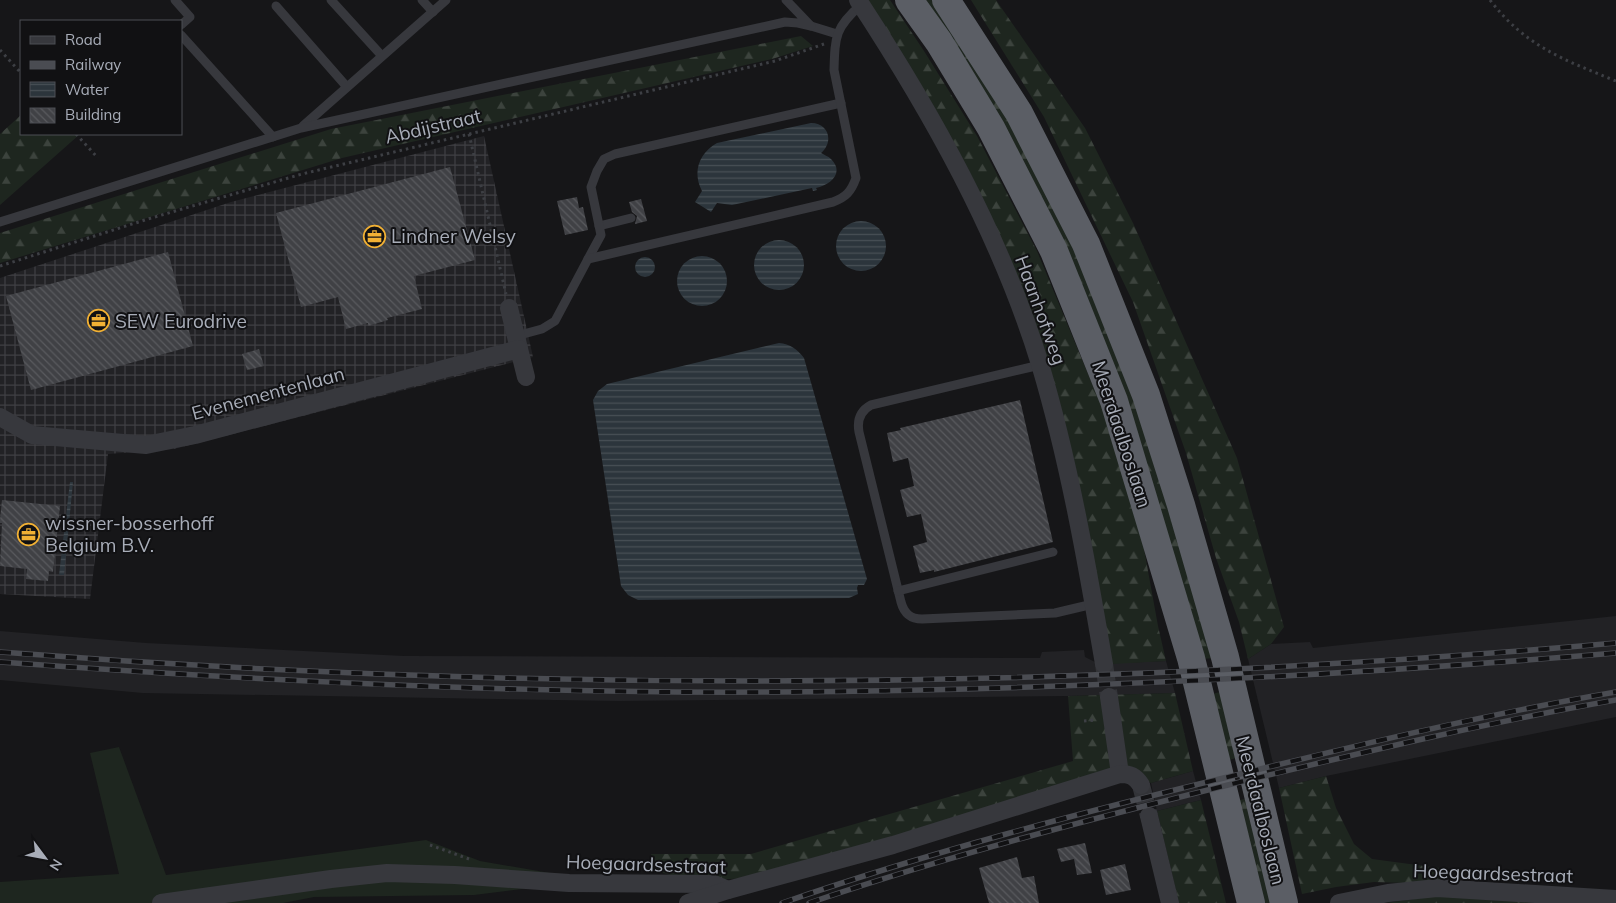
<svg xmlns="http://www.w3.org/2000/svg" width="1616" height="903" viewBox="0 0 1616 903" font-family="Mulish,sans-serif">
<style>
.built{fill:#222225}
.industrial{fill:url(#industrial-grid)}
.grass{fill:#1e261f}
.forest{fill:url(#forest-firs)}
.water{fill:url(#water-rules)}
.building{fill:url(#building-back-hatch)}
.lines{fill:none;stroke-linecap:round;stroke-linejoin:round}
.minor-tunnel{stroke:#333438;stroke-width:18;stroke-dasharray:18 9;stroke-linecap:butt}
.path{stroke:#3d3f44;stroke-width:3;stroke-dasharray:2.5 4;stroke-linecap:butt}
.service{stroke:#37383d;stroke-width:9}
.minor{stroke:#37383d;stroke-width:18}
.trunk{stroke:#5b5e65;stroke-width:28}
.rail-casing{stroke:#4a4c52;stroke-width:5.5}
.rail{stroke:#111113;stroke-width:4;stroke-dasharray:11;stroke-linecap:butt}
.labels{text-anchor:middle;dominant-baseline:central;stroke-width:4;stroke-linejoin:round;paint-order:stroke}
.street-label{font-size:19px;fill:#a8adb8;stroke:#111113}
.poi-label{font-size:19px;fill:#a8adb8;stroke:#111113;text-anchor:start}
</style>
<defs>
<pattern id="industrial-grid" width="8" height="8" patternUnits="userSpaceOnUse" patternTransform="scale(1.25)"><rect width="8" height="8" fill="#222225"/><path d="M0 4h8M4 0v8" fill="none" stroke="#3f3f43"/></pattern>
<pattern id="forest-firs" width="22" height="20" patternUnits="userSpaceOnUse" patternTransform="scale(1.25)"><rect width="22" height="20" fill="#1e261f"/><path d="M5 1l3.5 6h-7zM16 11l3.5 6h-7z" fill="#3c433d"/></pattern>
<pattern id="water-rules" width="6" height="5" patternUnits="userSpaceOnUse" patternTransform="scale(1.25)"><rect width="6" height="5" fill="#2c353c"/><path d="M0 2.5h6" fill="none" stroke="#485056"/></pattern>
<pattern id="building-back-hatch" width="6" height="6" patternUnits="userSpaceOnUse" patternTransform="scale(1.25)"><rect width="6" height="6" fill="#404145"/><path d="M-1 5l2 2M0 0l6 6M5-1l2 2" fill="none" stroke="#595a5e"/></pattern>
</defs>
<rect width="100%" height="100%" fill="#161618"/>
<g class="built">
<polygon points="1616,616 1616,717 1326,776 1279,788 1248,659 1271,644 1310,642 1313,648"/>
<polygon points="0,631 146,643 404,656 1040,658 1042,652 1084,650 1085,657 1099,664 1166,661 1175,693 1068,696 619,701 143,693 0,680"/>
<polygon points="1193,771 1201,800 1157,811 1151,783"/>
</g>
<polygon class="industrial" points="484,136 533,357 174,449 108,454 90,599 0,594 0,278 231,202"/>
<polygon class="grass" points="119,747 166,875 426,840 480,861 614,884 569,883 474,895 314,897 283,903 0,903 0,882 119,874 90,753"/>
<g class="forest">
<polygon points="864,0 890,0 924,51 977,136 1037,251 1103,410 1140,527 1158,626 1166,661 1113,664 1108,659 1026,311"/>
<polygon points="920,0 938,0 1025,142 1134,380 1216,658 1199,659 1131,417"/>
<polygon points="971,0 996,0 1085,128 1133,223 1237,458 1284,627 1271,644 1248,659 1239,622 1216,558 1186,453 1133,302 1044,117"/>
<polygon points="801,36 813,46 772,59 342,158 0,263 0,233 331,129"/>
<polygon points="21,115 21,134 80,134 0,205 0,134"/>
<polygon points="1224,691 1240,757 1225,761 1208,695"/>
<polygon points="1175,693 1193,771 1151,783 1126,766 1029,797 747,878 693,881 656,871 651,854 751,854 1073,761 1068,696"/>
<polygon points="1326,776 1336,808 1354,844 1372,859 1447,869 1441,884 1374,882 1336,887 1302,894 1279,788"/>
<polygon points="1250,798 1276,903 1260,903 1235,801"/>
<polygon points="1201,800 1226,903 1179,903 1157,811"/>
<polygon points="1443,895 1576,903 1386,903"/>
</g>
<g class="water">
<path d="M811,123c18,0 23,19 10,30 3,2 7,3 10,6 14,14 -1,26 -15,29l1,2 -4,1 -1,-3 -80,17 -15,-2 -6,9 -16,-10 7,-11c-10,-19 -3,-38 15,-48z"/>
<circle cx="861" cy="246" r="25"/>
<circle cx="779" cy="265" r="25"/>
<circle cx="702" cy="281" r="25"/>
<circle cx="645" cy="267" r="10"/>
<path d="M779,343c11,1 18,6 25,15l63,221 -3,6h-6l-1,3 1,6 -9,4 -211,2 -10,-5 -7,-9 -28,-186 5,-9 9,-7z"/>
<polygon points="70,482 73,482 64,575 59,575"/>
</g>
<g class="building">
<polygon points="450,167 475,260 414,276 422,309 387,318 388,320 368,326 368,323 346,329 338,297 301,307 276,213"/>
<polygon points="577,197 579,208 583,207 588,230 565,235 557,201"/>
<polygon points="641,199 647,221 635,224 637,216 632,212 629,202"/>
<polygon points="168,252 193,346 31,390 6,296"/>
<polygon points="259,349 264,366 247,370 242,354"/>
<polygon points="1020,400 1053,542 934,572 934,570 920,573 913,546 927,542 921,514 907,517 900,490 914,486 908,458 893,462 887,433 901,430 900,428"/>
<polygon points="2,500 60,506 53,572 49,571 48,581 26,579 27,569 0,566 2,523 0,523 0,520"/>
<polygon points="1085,843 1092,873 1077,875 1074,859 1061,862 1057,849"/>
<polygon points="1017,857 1022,878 1034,876 1039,903 989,903 979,868"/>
<polygon points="1125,864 1131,890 1106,895 1100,870"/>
</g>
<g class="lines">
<g class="minor-tunnel">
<polyline points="1104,664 1109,697"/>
<polyline points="1141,785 1149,816"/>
</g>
<g class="path">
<path d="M1490,0c35,46 74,60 126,81"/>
<polyline points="0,50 21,73"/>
<polyline points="76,134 98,158"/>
<polyline points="469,134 506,294"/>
<polyline points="0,266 148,219 302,174 775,61 824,44"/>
<polyline points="1084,721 1096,720"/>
<polyline points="430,845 469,859"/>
</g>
<g class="service">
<polyline points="175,0 190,17 181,25"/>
<polyline points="331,0 382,56"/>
<polyline points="422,0 433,12"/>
<polyline points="276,6 347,87"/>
<polyline points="811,26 837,34"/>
<polyline points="181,35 273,137"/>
<polyline points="303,126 446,0"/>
<polyline points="0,222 301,128 785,22 798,23 811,26 786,0"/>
<polyline points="599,226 631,218"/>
<polyline points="588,259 601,235 591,187 597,171 604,159 615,154 841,103"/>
<path d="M516,336l26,-7 13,-8 33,-62 245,-57c13,-5 18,-10 23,-24l-22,-108c1,-33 1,-43 27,-65"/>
<path d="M1040,365l-169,40c-11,6 -14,16 -12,27l42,170c3,11 9,17 21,17l133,-6 38,-9"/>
<polyline points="898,591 1053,552"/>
</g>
<g class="minor">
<path d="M858,0c74,113 142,234 182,364 29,97 47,200 64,300"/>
<polyline points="509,308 519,349"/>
<polyline points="0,417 32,435 146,445 195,435 519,349 526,377"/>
<polyline points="1109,697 1120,774"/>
<polyline points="1149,816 1170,903"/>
<polyline points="161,903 331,879 387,873 455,875 569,883 714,884 728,890"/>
<path d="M688,903l40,-13 165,-45 227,-71c10,0 15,2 21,11"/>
<polyline points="1339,903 1388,893 1437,888 1616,899"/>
</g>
<g class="trunk">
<polyline points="909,0 939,42 991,128 1054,251 1114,401 1191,658 1251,903"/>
<polyline points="946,0 1019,113 1086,244 1146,395 1181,505 1225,657 1284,903"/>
</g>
<defs>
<g id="rail">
<path d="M0,652c538,42 1079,38 1616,-9"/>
<path d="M0,662c259,19 520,32 780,30 279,-2 558,-16 836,-39"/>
<path d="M782,903c148,-51 301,-91 454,-128 126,-31 252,-61 380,-83"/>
<path d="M809,903c141,-48 286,-85 431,-121 124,-30 250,-60 376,-82"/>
</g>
</defs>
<use href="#rail" class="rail-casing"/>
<use href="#rail" class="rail"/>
</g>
<defs>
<symbol id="office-ring" viewBox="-11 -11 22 22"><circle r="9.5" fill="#111113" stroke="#f2b134" stroke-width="1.5"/><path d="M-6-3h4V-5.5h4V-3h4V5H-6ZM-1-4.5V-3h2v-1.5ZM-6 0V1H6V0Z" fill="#f2b134"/></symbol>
</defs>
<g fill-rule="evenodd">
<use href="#office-ring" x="362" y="224" width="25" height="25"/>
<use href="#office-ring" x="86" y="308" width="25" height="25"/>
<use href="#office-ring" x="16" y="522" width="25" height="25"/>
</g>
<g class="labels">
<g class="street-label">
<text transform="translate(433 126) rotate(-13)">Abdijstraat</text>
<text transform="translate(1041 310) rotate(70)">Haanhofweg</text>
<text transform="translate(268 393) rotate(-15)">Evenementenlaan</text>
<text transform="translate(1122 434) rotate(72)">Meerdaalboslaan</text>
<text transform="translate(1261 810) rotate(76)">Meerdaalboslaan</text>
<text transform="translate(646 864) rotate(2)">Hoegaardsestraat</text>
<text transform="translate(1493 873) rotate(2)">Hoegaardsestraat</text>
</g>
<g class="poi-label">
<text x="391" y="236">Lindner Welsy</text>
<text x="115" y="321">SEW Eurodrive</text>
<text x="45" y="523">wissner-bosserhoff<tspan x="45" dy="22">Belgium B.V.</tspan></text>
</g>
</g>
<rect x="20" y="20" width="162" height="115" fill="#111113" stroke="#4d4f55"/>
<rect x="30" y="36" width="25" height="8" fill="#37383d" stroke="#4d4f55"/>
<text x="65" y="45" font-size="15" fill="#a8adb8">Road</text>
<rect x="30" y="61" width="25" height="8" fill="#4a4c52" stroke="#4d4f55"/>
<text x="65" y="70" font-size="15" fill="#a8adb8">Railway</text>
<rect x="30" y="82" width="25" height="15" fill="url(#water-rules)" stroke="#4d4f55"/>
<text x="65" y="95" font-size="15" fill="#a8adb8">Water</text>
<rect x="30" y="108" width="25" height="15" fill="url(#building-back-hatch)" stroke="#4d4f55"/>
<text x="65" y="120" font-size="15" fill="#a8adb8">Building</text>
<g transform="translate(45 858) rotate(122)" stroke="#111113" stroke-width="4" paint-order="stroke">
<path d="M0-4L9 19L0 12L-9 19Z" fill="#a8adb8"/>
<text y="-8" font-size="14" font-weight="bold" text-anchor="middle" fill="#a8adb8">N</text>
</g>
</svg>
